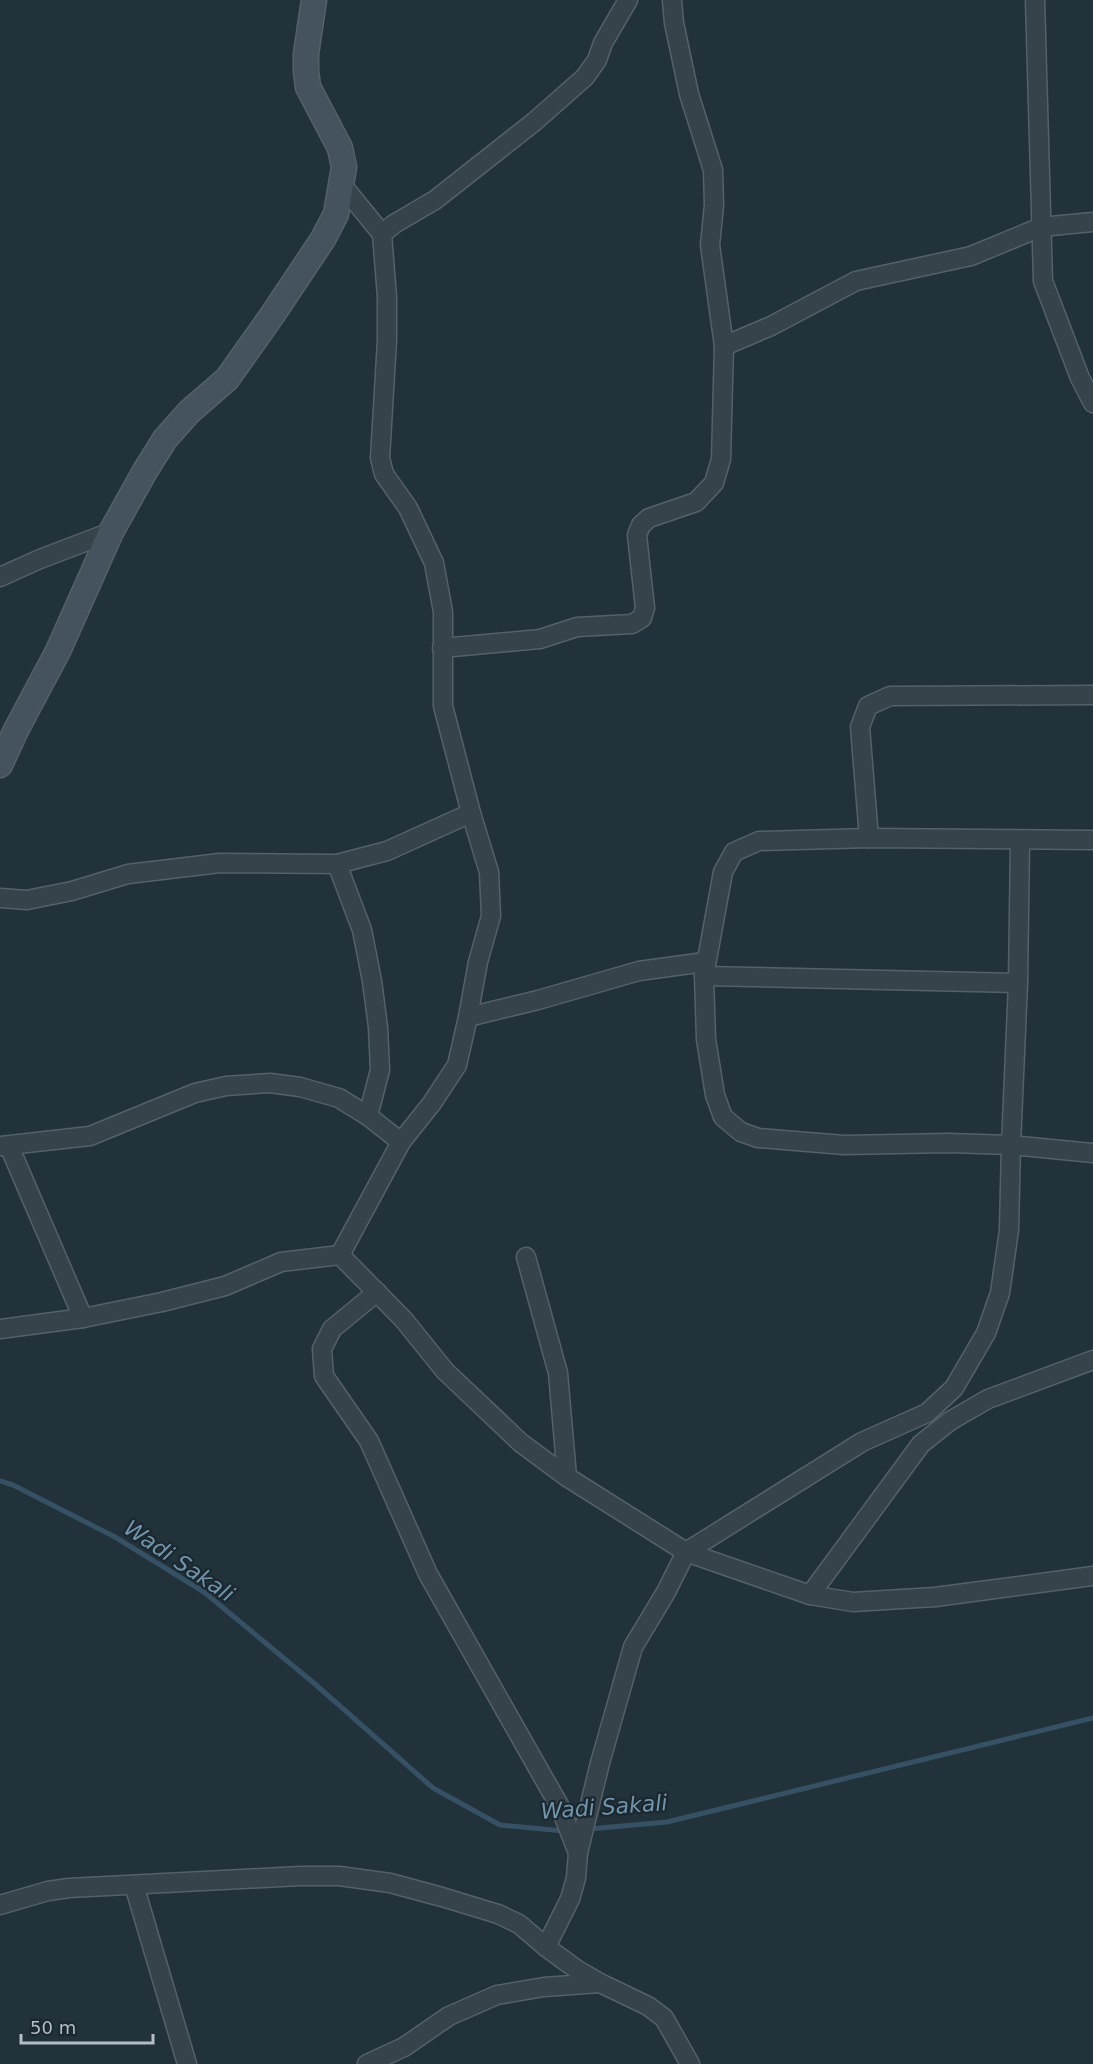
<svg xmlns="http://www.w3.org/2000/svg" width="1093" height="2064" viewBox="0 0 1093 2064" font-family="'DejaVu Sans',sans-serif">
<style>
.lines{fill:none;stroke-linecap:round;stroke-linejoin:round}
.stream{stroke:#355163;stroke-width:5}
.street-casing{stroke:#546169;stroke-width:21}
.secondary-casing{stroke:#546169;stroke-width:27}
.street{stroke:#36434b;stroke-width:18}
.secondary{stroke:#44535e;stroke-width:24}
.labels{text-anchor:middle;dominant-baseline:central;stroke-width:4.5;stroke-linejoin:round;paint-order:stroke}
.water-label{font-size:22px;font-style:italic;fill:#7195ab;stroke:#1b2830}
</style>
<rect width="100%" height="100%" fill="#22323b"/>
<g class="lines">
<g class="stream">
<polyline points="0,1481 13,1485 115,1537 204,1592 315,1684 433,1788 500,1825 564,1831"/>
<polyline points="589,1829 667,1822 1093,1718"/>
</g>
<defs>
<g id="street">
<polyline points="1035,0 1043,281 1080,378 1093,403"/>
<polyline points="342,185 382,234 394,224 435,200 534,122 585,77 597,60 603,43 628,0"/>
<polyline points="724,346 771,326 856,281 971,256 1041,227 1093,222"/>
<polyline points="0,577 40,559 111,532"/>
<polyline points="442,648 540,639 577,627 632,624 642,618 645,608 637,535 641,525 649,518 696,502 714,483 721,459 724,346 710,245 714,205 713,170 689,94 674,23 672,0"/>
<polyline points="869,838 860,727 868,706 890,696 1093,695"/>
<polyline points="1093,840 869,838 759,841 734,852 723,872 704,976 706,1039 715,1095 723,1117 741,1132 758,1138 844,1145 949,1143 1011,1145 1093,1153"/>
<polyline points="337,864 362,930 372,981 378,1027 380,1070 368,1116"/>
<polyline points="0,898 27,900 72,891 128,874 220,863 337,864 387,851 471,813"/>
<polyline points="704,976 1018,983"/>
<polyline points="468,1017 538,1000 639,971 705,962"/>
<polyline points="0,1146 90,1136 195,1093 226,1086 270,1083 300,1087 339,1098 368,1116 401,1142"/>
<polyline points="9,1146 83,1318"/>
<polyline points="340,1255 401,1142 432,1103 457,1065 468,1017 478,962 491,916 489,872 471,813 443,706 443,612 434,563 408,508 384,474 380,458 387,340 387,297 382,234"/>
<polyline points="340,1255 404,1320 445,1371 521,1443 567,1477 686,1552 810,1595 853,1602 935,1597 1093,1576"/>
<polyline points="526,1257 558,1373 567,1477"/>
<polyline points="377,1292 332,1329 322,1349 324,1376 369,1441 428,1574 560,1807 578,1853 576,1878 570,1899 546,1947"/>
<polyline points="0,1329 83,1318 162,1302 225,1286 281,1262 340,1255"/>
<polyline points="810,1595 921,1444 950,1421 988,1399 1093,1360"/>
<polyline points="578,1853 600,1763 633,1647 666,1592 686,1552 862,1442 927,1413 954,1388 986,1333 1000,1293 1009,1230 1011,1145 1018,983 1020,841"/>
<polyline points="134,1885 187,2064"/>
<polyline points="0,1905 48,1891 69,1888 300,1876 339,1876 390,1883 442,1897 498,1914 519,1924 546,1947 576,1969 600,1983 648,2006 664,2018 690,2064"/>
<polyline points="367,2064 404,2047 449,2016 497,1995 544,1987 600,1983"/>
</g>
<polyline id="secondary" points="0,765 16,730 58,651 111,532 145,471 165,439 189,412 227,379 273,314 323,239 336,214 344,167 340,148 308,87 306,71 306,54 314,0"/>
</defs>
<use href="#street" class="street-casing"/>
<use href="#secondary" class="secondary-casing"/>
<use href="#street" class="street"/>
<use href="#secondary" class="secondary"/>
</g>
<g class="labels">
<g class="water-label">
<text transform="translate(179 1561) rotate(34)">Wadi Sakali</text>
<text transform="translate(604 1807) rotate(-4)">Wadi Sakali</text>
</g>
</g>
<path d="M21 2034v9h132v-9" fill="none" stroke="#b1bec7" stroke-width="3"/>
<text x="30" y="2034" font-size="18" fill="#b1bec7" stroke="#1b2830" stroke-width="4.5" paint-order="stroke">50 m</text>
</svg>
